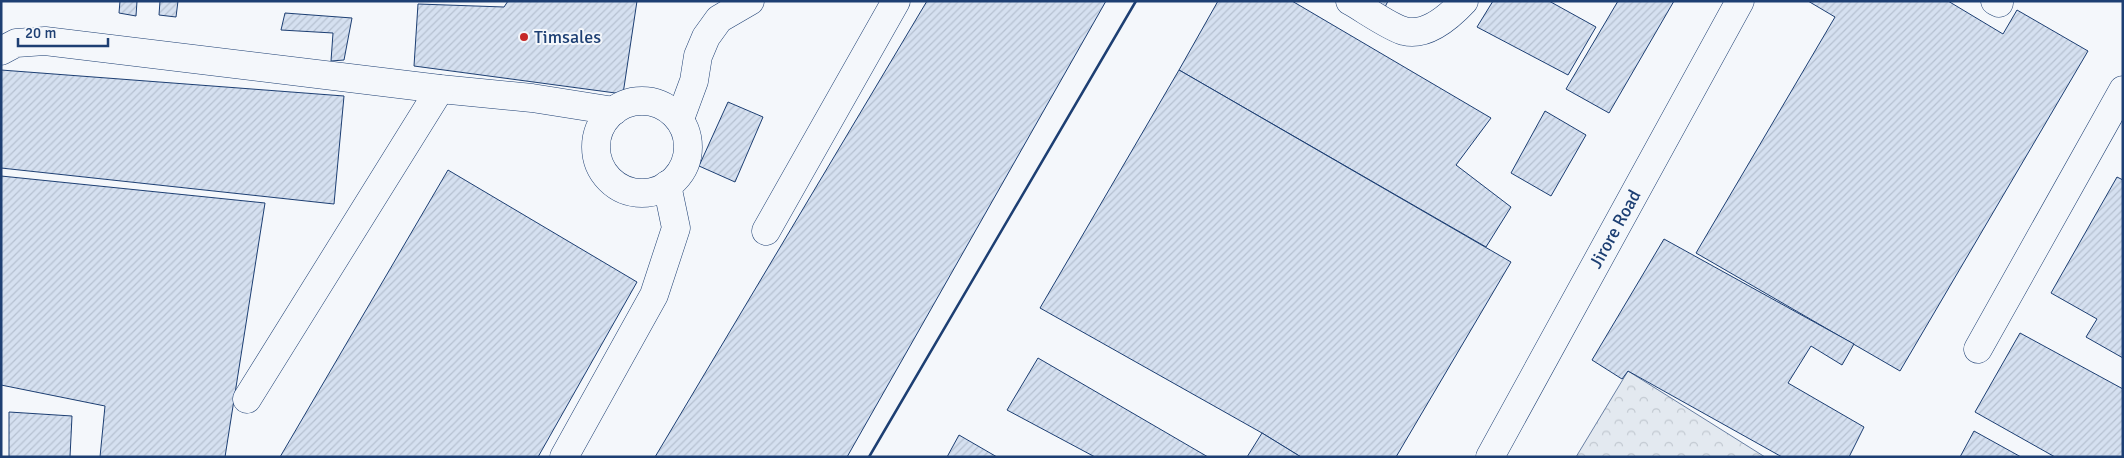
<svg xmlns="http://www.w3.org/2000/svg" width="2124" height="458" viewBox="0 0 2124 458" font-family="Signika,sans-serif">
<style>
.forest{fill:url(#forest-crowns);stroke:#687fa3}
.building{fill:url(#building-hatch);stroke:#1d3f73}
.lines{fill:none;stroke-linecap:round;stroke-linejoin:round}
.minor-casing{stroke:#1d3f73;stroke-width:29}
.minor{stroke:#f4f7fb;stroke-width:28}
.wall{stroke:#1d3f73;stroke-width:2.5}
.poi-dot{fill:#c62828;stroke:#f4f7fb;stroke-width:2}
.labels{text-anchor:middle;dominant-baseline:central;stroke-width:4;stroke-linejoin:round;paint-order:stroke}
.poi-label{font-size:18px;fill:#1d3f73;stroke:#f4f7fb;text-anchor:start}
.street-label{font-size:18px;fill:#1d3f73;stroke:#f4f7fb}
</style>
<defs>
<pattern id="forest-crowns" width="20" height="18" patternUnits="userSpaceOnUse" patternTransform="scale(1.25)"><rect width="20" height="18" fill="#e3e9f0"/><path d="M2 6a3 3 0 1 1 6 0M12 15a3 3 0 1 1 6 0" fill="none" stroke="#c2c9d1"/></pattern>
<pattern id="building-hatch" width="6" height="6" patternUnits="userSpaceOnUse" patternTransform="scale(1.25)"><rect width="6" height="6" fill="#d5e0f0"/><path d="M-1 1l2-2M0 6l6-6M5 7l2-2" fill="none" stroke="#b6c1d1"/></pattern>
</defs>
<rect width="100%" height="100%" fill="#f4f7fb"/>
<polygon class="forest" points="1628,371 1765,457 1576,457"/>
<g class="building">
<polygon points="120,1 137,1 136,16 119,13"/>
<polygon points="160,1 178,1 176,17 159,15"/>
<polygon points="508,1 637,1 623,94 414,66 418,4 504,7"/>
<polygon points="927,1 1106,1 847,457 655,457"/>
<polygon points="1218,1 1292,1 1491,118 1456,165 1511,207 1486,247 1179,70"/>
<polygon points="1366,1 1388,1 1383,11"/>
<polygon points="1493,1 1549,1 1596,27 1568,75 1477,27"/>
<polygon points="1618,1 1674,1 1609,113 1566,89"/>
<polygon points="1808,1 1948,1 2003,34 2017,10 2088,51 1900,371 1696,253 1835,17"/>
<polygon points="285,13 352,18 344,60 331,61 333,33 281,30"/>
<polygon points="1,70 344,96 334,204 1,168"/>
<polygon points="1179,70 1511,262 1396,457 1301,457 1262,433 1040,308"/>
<polygon points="728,102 763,117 735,182 699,166"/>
<polygon points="1545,111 1586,135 1551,196 1511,173"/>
<polygon points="448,170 637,282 538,457 280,457"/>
<polygon points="1,176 265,203 225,457 100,457 105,406 1,385"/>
<polygon points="2117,177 2123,180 2123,358 2086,337 2097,319 2051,293"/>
<polygon points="1664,239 1854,344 1842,365 1811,346 1788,383 1864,427 1849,457 1782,457 1628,371 1622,379 1592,360"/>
<polygon points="2020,333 2123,389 2123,457 2055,457 1975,412"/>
<polygon points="1038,358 1208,457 1095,457 1007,410"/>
<polygon points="9,412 72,416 70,457 9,457"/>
<polygon points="1974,431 2021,457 1960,457"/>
<polygon points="1262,433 1301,457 1247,457"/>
<polygon points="959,435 997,457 947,457"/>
</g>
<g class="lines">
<defs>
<g id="minor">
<path d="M1350,1c13,7 41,27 54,30 23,6 46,-15 60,-30"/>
<polyline points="1995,1 1999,3"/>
<polyline points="1,51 16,43 45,41 440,89 532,98 614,111"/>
<circle cx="642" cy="147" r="46"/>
<polyline points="680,119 694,81 698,56 706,37 719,19 750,1"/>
<polyline points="766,231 896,1"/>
<polyline points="1978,349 2123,90"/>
<polyline points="247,399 440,89"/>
<polyline points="564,457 654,295 676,228 667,185"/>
<polyline points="1490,457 1740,1"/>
</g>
</defs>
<use href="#minor" class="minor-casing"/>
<use href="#minor" class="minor"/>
<polyline class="wall" points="869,457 1136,1"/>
</g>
<circle class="poi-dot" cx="524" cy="37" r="5"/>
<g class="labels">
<g class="poi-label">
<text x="534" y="37">Timsales</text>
</g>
<g class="street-label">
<text transform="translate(1615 229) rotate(-61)">Jirore Road</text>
</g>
</g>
<rect width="2124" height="458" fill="none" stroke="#1d3f73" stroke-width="5"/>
<path d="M18 38v8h90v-8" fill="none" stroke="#1d3f73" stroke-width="2.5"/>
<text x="25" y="38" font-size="15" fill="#1d3f73" stroke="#f4f7fb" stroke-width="4" paint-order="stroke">20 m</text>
</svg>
